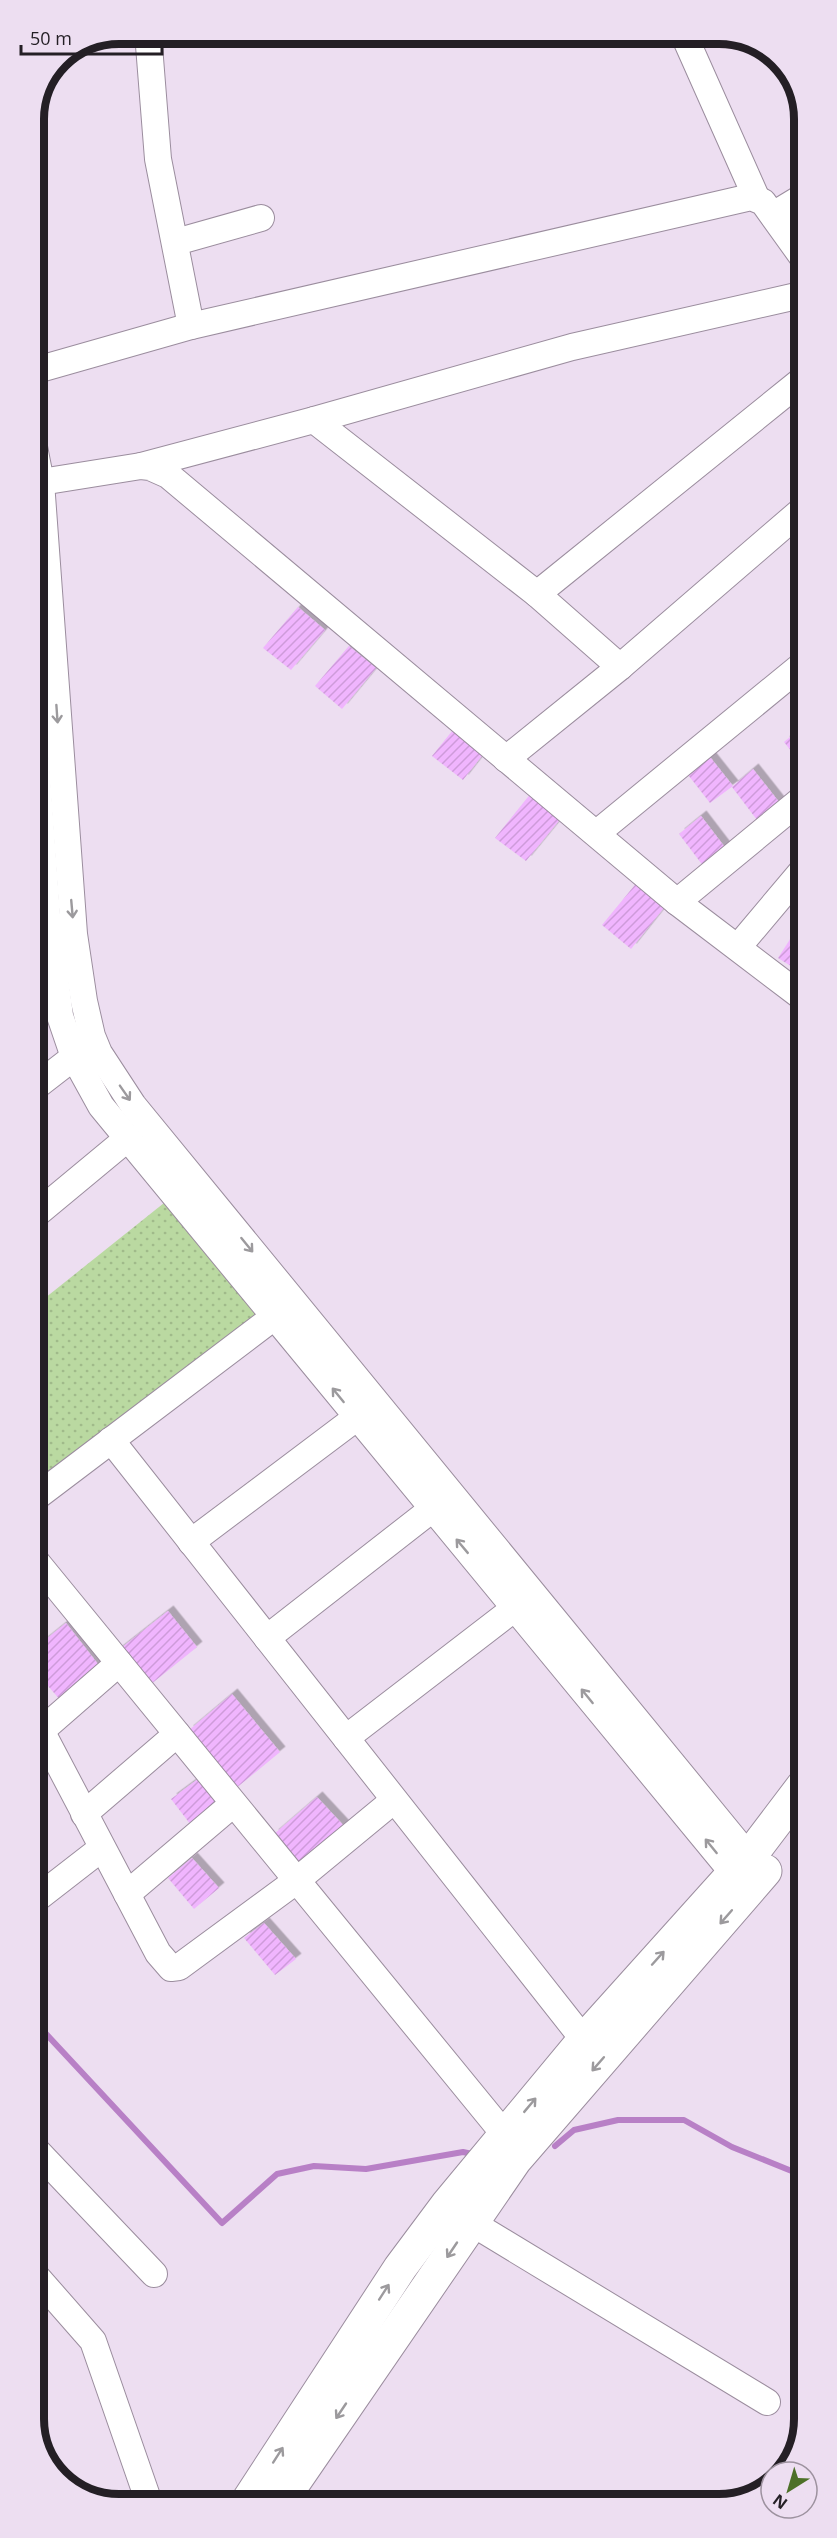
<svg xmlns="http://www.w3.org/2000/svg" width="837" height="2538" viewBox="0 0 837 2538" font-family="'Open Sans',sans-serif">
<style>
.grass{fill:url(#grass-dots)}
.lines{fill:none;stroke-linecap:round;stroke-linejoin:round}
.stream{stroke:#b880c6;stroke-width:6}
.building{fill:url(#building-hatch);filter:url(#shadow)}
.minor-casing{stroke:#9b8d9e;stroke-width:28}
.major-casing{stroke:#9b8d9e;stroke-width:35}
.minor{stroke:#fff;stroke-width:26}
.major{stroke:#fff;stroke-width:33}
.oneway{stroke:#9c9a9d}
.rim{fill:none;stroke:#241f25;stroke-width:8}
</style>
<defs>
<pattern id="grass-dots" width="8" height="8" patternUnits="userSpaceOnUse" patternTransform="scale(1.5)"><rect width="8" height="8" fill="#bad9a1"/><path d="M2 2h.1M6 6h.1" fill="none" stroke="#a0ba8a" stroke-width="1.8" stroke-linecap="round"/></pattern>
<pattern id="building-hatch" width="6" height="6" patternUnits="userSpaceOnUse" patternTransform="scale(1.5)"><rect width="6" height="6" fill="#f0b5fe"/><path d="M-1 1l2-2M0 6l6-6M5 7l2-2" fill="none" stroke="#ce9bda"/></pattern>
<filter id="shadow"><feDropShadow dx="5.5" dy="-5.5" stdDeviation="0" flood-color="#0004"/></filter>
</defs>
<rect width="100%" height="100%" fill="#eddef1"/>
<polygon class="grass" points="174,1195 274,1317 53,1484 35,1458 35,1306"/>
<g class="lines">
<g class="stream">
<polyline points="35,2022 222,2223 277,2174 314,2166 366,2169 463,2152 472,2154"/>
<polyline points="555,2146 574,2130 618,2120 684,2120 732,2147 804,2176"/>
</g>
</g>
<g class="building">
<polygon points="298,607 325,630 291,670 263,648"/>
<polygon points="349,646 376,668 342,709 315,686"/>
<polygon points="457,725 488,748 463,780 432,756"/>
<polygon points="802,727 802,765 784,742"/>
<polygon points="706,752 733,786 710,803 685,771"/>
<polygon points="753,769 779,802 757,820 732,787"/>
<polygon points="532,792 562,817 526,861 495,838"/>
<polygon points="701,816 727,850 704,867 679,834"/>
<polygon points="639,880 667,904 631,949 602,925"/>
<polygon points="796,930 802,934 802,973 778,958"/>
<polygon points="168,1611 197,1647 145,1689 116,1652"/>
<polygon points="66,1623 101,1668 61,1701 35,1671 35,1648"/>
<polygon points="232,1694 280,1752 235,1789 188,1731"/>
<polygon points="198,1779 220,1809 194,1829 171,1799"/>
<polygon points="317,1797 344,1826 299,1866 273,1835"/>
<polygon points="192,1858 219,1888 194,1909 168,1878"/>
<polygon points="264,1923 296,1959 275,1975 244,1938"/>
</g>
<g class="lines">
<defs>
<g id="minor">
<polyline points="148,33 158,159 191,326"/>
<polyline points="683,33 756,197"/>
<polyline points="773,215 801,198"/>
<polyline points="176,242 261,218"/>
<polyline points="33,371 191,326 751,197 763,202 801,255"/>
<polyline points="34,447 41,482 74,934 84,1001 92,1036 99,1053 133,1105 748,1856 762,1867"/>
<polyline points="141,466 314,420"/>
<polyline points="41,482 141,466 150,467 168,475 677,902 802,997"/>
<polyline points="537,594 802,380"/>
<polyline points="620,667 537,594 314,420 572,347 801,295"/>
<polyline points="34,733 47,915 60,1016 74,1057 101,1106 734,1874 746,1884"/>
<polyline points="506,759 620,667 802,510"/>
<polyline points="597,833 802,665"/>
<polyline points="677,902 802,799"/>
<polyline points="738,947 802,871"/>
<polyline points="34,1088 74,1057"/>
<polyline points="34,1216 128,1138"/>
<polyline points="111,1440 584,2040"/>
<polyline points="35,1498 274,1317"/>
<polyline points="191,1542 356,1418"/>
<polyline points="35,1560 505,2135"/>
<polyline points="267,1638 431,1510"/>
<polyline points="35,1719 158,1953 171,1968 179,1967 296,1881 393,1801"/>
<polyline points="41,1731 119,1663"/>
<polyline points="346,1738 515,1608"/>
<polyline points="84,1814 177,1734"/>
<polyline points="127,1894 233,1804"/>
<polyline points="35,1900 102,1848"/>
<polyline points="35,2149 154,2274"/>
<polyline points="457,2214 767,2402"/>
<polyline points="36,2276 93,2341 150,2505"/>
</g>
<g id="major">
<polyline points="246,2504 400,2268 447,2205 584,2040 753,1852 803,1786"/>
<polyline points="279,2504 515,2160 765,1871"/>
</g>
</defs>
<use href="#minor" class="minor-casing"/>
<use href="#major" class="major-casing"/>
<use href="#minor" class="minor"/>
<use href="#major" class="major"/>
</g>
<defs><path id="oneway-shaft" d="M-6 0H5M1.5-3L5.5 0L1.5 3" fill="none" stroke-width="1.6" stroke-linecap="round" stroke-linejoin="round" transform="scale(1.5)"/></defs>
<g class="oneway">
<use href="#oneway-shaft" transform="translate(57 714) rotate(86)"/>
<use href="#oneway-shaft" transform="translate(72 909) rotate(85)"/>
<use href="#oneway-shaft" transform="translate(125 1093) rotate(55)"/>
<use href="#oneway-shaft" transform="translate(247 1245) rotate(51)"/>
<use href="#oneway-shaft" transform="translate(338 1395) rotate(-129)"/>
<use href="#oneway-shaft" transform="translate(462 1546) rotate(-130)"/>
<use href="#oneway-shaft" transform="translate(587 1696) rotate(-129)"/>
<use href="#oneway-shaft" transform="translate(711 1846) rotate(-129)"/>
<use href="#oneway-shaft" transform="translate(726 1917) rotate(131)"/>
<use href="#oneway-shaft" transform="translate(658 1958) rotate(-48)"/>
<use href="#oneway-shaft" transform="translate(598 2064) rotate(131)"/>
<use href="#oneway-shaft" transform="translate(530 2105) rotate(-50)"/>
<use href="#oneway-shaft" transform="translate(452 2250) rotate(124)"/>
<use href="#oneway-shaft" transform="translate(384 2292) rotate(-57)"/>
<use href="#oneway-shaft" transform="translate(341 2411) rotate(124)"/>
<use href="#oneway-shaft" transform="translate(278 2455) rotate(-57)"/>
</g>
<path d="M0 0H837V2538H0ZM119 44H719A75 75 0 0 1 794 119V2419A75 75 0 0 1 719 2494H119A75 75 0 0 1 44 2419V119A75 75 0 0 1 119 44Z" fill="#eddef1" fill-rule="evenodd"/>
<path class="rim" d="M119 44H719A75 75 0 0 1 794 119V2419A75 75 0 0 1 719 2494H119A75 75 0 0 1 44 2419V119A75 75 0 0 1 119 44Z"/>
<g transform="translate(789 2490) rotate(217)"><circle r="28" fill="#eddef1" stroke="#9d929f" stroke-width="1.5"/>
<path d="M0-4.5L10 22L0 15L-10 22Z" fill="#4d7028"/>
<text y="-9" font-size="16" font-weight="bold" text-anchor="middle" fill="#241f25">N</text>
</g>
<path d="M21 45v9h141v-9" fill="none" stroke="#241f25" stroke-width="3"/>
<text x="30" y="45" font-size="18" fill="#241f25" stroke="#eddef1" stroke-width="4.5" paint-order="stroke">50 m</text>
</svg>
